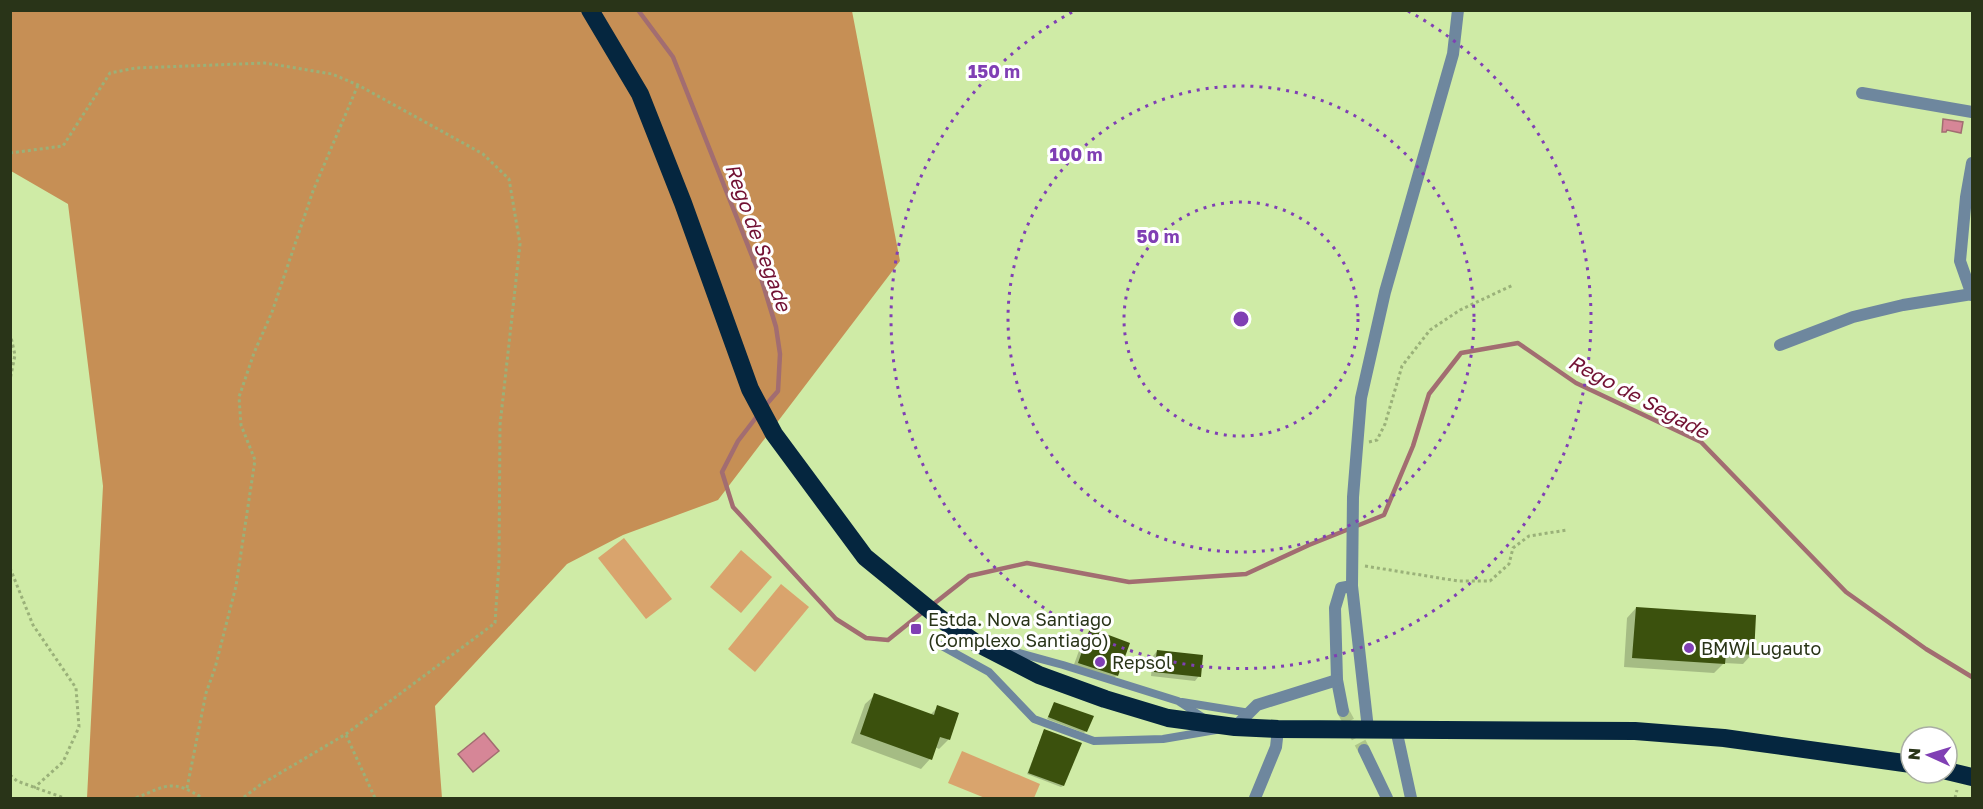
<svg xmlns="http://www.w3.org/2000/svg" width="1983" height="809" viewBox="0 0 1983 809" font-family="'Golos Text',sans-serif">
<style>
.green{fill:#d9a46d}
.forest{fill:#c68f55}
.water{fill:#d68697;stroke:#a26d71;stroke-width:1.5}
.shadow{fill:#0003}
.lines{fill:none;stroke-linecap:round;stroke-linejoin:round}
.stream{stroke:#a26d71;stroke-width:4.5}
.building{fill:#3b510d}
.street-tunnel{stroke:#aec68a;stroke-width:12;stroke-dasharray:12 6;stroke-linecap:butt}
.path{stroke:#9ab179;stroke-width:3;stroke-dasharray:3 3;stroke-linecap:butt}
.lane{stroke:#6e879e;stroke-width:8}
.street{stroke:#6e879e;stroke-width:12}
.highway{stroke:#05263f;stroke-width:18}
.ring{fill:none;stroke:#803fb4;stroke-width:3;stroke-dasharray:3 6}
.poi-dot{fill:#803fb4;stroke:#fff;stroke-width:2}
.labels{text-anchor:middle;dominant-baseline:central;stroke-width:6;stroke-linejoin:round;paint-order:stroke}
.poi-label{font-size:18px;fill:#293418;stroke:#fff;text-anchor:start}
.water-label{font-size:20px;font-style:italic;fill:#721133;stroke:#fff}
.centre{fill:#803fb4;stroke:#fff;stroke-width:3}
.ring-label{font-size:18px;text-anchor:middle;font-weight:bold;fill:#803fb4;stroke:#fff;stroke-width:6;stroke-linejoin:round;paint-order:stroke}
</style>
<rect width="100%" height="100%" fill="#cfeba6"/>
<g class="green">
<polygon points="624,538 672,599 646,619 598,558"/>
<polygon points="741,550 772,577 741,613 710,587"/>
<polygon points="781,584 809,607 755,672 728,649"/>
<polygon points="962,751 1040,784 1034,798 985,798 948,783"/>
</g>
<polygon class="forest" points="11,11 852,11 900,261 718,500 623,535 567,564 435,706 442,798 87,798 103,486 68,204 11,171"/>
<g class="water">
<polygon points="1943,119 1963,122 1961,133 1947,130 1946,132 1942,132"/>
<polygon points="484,733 499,751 473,772 458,754"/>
</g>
<g class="shadow">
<polygon points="1636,608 1752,654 1743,664 1724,663 1714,673 1624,667 1627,618"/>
<polygon points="1091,630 1117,675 1110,682 1072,670 1084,637"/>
<polygon points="1157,651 1199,676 1195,681 1151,676 1153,656"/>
<polygon points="875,695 930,715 938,707 957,714 948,740 939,749 935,747 930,759 921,769 851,743 865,704"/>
<polygon points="1054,703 1086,731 1084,733 1047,719"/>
<polygon points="1044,731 1063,786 1061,787 1027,774"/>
</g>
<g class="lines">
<g class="stream">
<polyline points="638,10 673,57 762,281 776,327 780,354 778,391 765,406"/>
<polyline points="758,415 738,441 722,472 733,507 836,619 866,638 888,640 924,611"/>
<polyline points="931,606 969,576 1027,563 1129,582 1246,574 1309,545 1384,515 1413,446 1429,394 1461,353 1518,343 1576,383 1701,442 1846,592 1926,649 1972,677"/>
</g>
</g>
<g class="building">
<polygon points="1636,607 1756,615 1754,655 1726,653 1725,664 1632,658"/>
<polygon points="1090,628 1130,643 1118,676 1078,663"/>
<polygon points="1157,650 1203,655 1201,677 1154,672"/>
<polygon points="874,693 934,715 937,705 959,713 950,740 940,737 932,760 860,734"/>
<polygon points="1054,702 1094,716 1087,732 1048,717"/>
<polygon points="1044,729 1082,743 1064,786 1028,773"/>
</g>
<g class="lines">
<polyline class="street-tunnel" points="1343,711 1364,750"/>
<g class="path">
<polyline points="10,153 63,146 110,73 136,68 265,63 332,74 358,85 483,154 509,179 520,244 500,425 499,563 495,623 346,734 260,785 243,798"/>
<polyline points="10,333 15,355 10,380"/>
<polyline points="1369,442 1377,440 1385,424 1402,366 1430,330 1460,310 1513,285"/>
<polyline points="1365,566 1458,581 1490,581 1509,564 1513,548 1529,536 1567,530"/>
<polyline points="10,568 33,625 76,688 79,727 63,762 34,788"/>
<polyline points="346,735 375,798"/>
<polyline points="10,775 17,781 64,798"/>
<polyline points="187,788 206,693 215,668 236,586 255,460 241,425 239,397 254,353 272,312 313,191 358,85"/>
<path d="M136,798c31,-13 37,-19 66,0"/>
<polyline points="1955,798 1957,790"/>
</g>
<g class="lane">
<polyline points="940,645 989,672 1034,719 1094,741 1163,739 1216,730"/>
<polyline points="1004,649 1063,665 1178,701 1204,718"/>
<polyline points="1182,702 1250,713"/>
</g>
<g class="street">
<polyline points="1862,93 1972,112"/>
<polyline points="1972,163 1966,197 1960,261 1972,295"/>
<polyline points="1780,345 1853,317 1903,305 1972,294"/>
<polyline points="1343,711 1337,680 1335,608 1341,588 1352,586"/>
<polyline points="1235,727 1257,705 1337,680"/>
<polyline points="1368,729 1352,586 1353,497 1361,398 1385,292 1453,54 1458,10"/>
<polyline points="1396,729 1411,798"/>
<polyline points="1364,750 1387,798"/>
<polyline points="1255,798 1276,747 1278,729"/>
</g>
<g class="highway">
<polyline points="590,10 640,94 683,203 750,389 774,434 865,557 941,619 973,641 1039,675 1105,699 1168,718 1235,727 1278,729 1635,731 1724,738 1911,764"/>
<polyline points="1947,771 1972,777"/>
</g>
</g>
<g class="ring">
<circle cx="1241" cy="319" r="117"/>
<circle cx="1241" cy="319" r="233"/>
<path d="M1408 11A350 350 0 1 1 1074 11"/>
</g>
<g class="poi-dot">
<rect x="910" y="623" width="12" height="12" rx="3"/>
<circle cx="1689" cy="648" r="6"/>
<circle cx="1100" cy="662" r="6"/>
</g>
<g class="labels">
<g class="poi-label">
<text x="928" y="619">Estda. Nova Santiago<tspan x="928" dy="21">(Complexo Santiago)</tspan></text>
<text x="1701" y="648">BMW Lugauto</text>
<text x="1112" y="662">Repsol</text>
</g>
<g class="water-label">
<text transform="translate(759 237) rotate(70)">Rego de Segade</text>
<text transform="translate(1639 396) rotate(28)">Rego de Segade</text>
</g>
</g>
<circle cx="1241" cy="319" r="9" class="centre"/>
<g class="ring-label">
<text x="994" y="78">150 m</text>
<text x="1076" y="161">100 m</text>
<text x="1158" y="243">50 m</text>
</g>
<rect width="1983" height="809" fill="none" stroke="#293418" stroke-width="24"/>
<g transform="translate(1929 755) rotate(274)"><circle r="28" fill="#ffffff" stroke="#a9aea3" stroke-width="1.5"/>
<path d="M0-4.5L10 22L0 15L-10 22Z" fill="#803fb4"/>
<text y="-9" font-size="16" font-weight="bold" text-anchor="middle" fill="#293418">N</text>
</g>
</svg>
